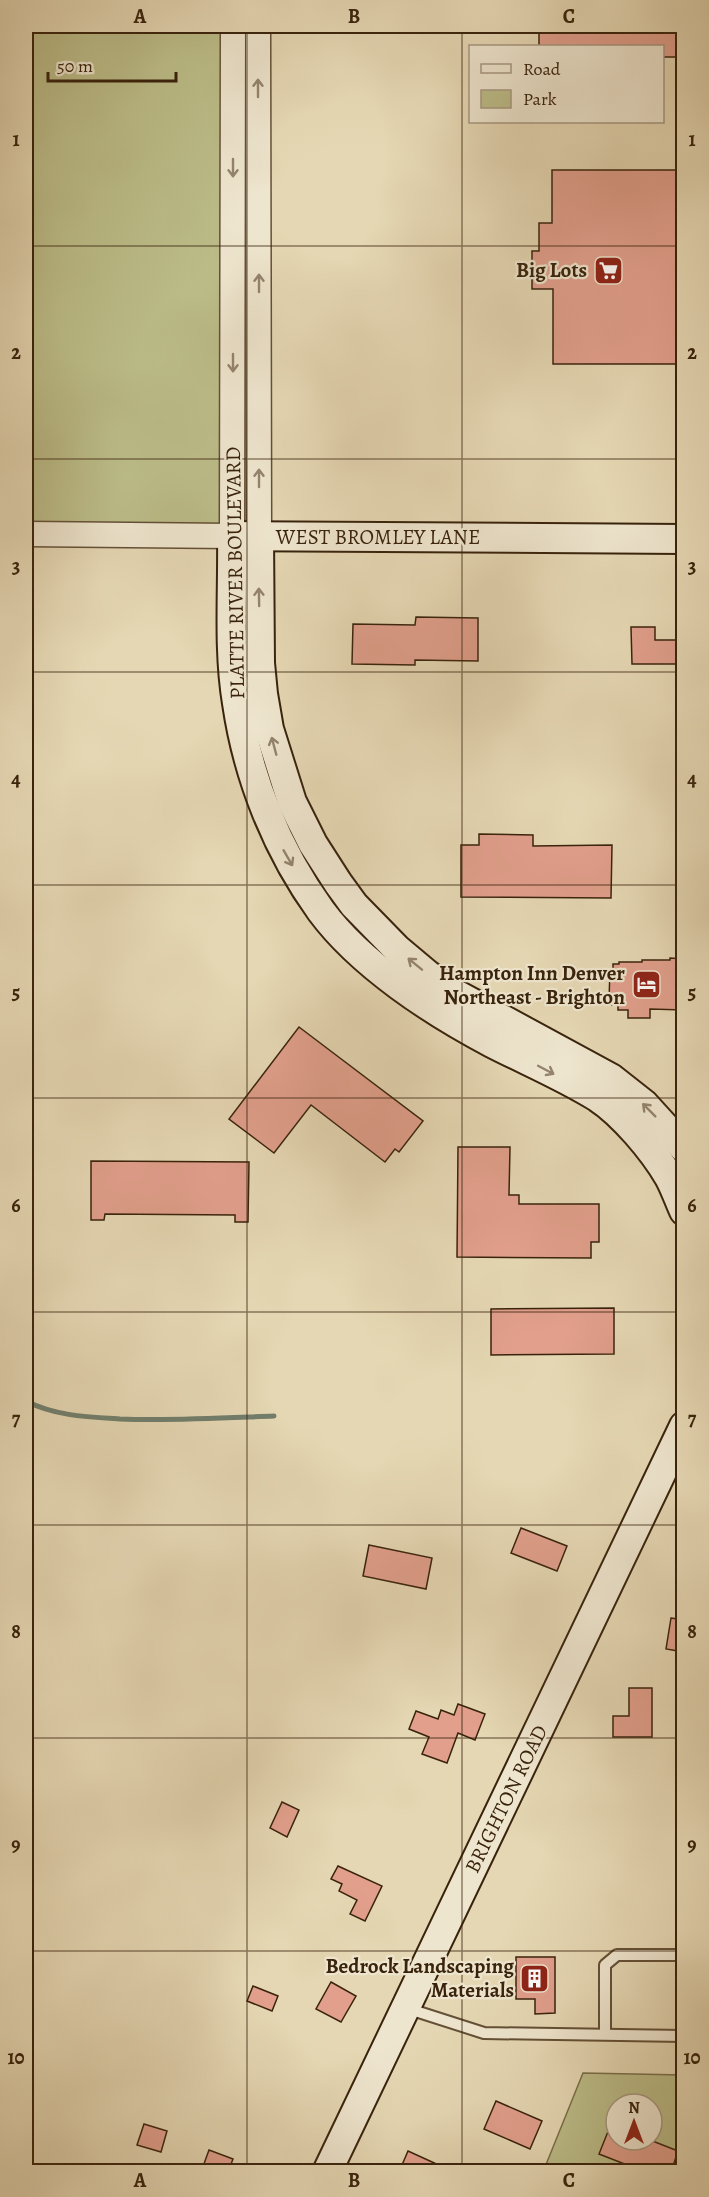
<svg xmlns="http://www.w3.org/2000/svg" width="709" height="2197" viewBox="0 0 709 2197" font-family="Alegreya,serif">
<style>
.green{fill:#bbbc88;stroke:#7a704a;stroke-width:1.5;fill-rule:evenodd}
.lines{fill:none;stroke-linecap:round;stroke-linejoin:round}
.stream{stroke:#717e6c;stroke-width:5}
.building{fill:#e19f8c;stroke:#39230c;stroke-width:1.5}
.service-casing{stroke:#645036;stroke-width:14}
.tertiary-casing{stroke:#645036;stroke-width:27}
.secondary-casing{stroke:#39230c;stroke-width:32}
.service{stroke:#eee5ce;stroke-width:10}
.tertiary{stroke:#eee5ce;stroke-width:24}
.secondary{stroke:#eee5ce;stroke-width:28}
.oneway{stroke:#94846d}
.grid{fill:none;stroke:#39230c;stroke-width:1.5;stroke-opacity:0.55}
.labels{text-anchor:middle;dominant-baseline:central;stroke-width:4.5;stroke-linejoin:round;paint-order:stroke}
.poi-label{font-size:21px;font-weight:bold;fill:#39230c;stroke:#eee5ce;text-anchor:end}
.street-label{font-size:21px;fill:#39230c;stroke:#eee5ce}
.neatline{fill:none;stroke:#39230c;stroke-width:2}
.grid-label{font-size:20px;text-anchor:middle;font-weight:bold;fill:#39230c}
</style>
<rect width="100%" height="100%" fill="#e5d7b3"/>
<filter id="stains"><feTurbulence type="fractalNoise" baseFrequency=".00333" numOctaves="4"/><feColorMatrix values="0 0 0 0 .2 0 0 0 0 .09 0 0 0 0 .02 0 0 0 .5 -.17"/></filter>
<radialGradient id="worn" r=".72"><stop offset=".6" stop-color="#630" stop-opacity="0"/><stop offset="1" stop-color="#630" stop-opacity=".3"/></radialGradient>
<g class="green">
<polygon points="26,26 233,26 232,536 26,534"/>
<path d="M583,2073l100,2v96l-140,1zM616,2104h36v36h-36z"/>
</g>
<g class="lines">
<path class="stream" d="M26,1401c29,15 62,16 94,18 52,2 103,-1 154,-3"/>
</g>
<g class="building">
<polygon points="539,26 684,26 684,57 663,57 663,46 539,46"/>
<polygon points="552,170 684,170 684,364 553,364 553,289 532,289 532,251 539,251 539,223 552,223"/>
<polygon points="416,617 478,618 478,661 415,660 415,665 352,664 353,624 415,625"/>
<polygon points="631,627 655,627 655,640 684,640 684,664 632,664"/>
<polygon points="479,834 533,835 533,846 612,845 611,898 461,897 461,845 479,845"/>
<polygon points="670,958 684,959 684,1010 650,1009 650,1018 628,1018 628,1010 618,1010 618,1005 612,1005 612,1000 609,1000 610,970 613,970 613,964 619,964 619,962 642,962 642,960 670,960"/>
<polygon points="299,1027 423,1121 399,1152 395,1149 385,1162 311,1105 274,1153 229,1119"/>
<polygon points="458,1147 510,1147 509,1195 519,1195 519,1204 599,1204 599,1242 591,1242 591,1258 457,1257"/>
<polygon points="91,1161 249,1162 248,1222 235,1222 235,1215 105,1214 104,1220 91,1220"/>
<polygon points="614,1308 614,1354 491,1355 491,1309"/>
<polygon points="521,1528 567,1546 557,1571 511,1553"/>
<polygon points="369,1545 432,1558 426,1589 363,1576"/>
<polygon points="671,1618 684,1620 684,1652 666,1649"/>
<polygon points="629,1688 652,1688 652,1737 613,1737 613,1716 629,1716"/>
<polygon points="458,1704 485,1714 475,1740 458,1733 447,1763 422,1754 429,1737 409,1729 416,1711 438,1719 441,1710 454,1715"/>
<polygon points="282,1802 299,1810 287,1837 270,1828"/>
<polygon points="338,1866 382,1886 365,1921 350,1914 357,1900 339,1891 342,1884 331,1879"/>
<polygon points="516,1957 555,1957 555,2013 535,2014 535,1999 516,1999"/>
<polygon points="331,1982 356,1996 341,2022 316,2009"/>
<polygon points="253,1986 278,1996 272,2011 247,2001"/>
<polygon points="496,2101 542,2121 530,2149 484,2129"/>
<polygon points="615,2114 616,2140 650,2140 678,2151 671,2172 645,2172 599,2154"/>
<polygon points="144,2124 167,2131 161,2152 137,2145"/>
<polygon points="209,2150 233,2159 228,2172 201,2172"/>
<polygon points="408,2151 454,2172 399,2172"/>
</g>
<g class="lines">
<defs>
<g id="service">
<polyline points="406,2008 484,2033 684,2036"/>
<polyline points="605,2034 605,1965 617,1955 684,1955"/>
</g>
<g id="tertiary">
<polyline points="258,26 259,536"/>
<polyline points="26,534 232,536 233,26"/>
</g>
<g id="secondary">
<polyline points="259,536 260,663 263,694 269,729 292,802 313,844 338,883 354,905 397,949 428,975 454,993 611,1078 644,1104 684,1148"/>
<path d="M684,539l-452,-3c1,55 -4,113 5,167 11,75 40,147 84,208 40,54 112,101 171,132 35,18 71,33 105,54 26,17 56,53 72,80 6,11 10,23 15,34"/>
<polyline points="327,2172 684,1426"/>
</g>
</defs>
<use href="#service" class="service-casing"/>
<use href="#tertiary" class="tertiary-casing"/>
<use href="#secondary" class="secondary-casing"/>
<use href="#service" class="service"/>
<use href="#tertiary" class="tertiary"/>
<use href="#secondary" class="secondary"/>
</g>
<defs><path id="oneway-shaft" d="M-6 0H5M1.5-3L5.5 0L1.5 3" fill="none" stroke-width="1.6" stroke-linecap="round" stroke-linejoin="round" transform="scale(1.5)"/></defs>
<g class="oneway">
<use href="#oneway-shaft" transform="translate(258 88) rotate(-90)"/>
<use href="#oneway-shaft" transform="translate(233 168) rotate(90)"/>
<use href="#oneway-shaft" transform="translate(259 283) rotate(-90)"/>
<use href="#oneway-shaft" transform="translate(233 363) rotate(90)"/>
<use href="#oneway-shaft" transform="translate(259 478) rotate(-90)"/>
<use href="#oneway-shaft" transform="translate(259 597) rotate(-91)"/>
<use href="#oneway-shaft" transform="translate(274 746) rotate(-105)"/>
<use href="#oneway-shaft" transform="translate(288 858) rotate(60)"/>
<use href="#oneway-shaft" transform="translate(415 964) rotate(-141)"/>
<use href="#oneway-shaft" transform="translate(546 1070) rotate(28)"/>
<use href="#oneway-shaft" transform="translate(649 1110) rotate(-135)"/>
</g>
<path class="grid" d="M247,26v2146M462,26v2146M26,246h658M26,459h658M26,672h658M26,885h658M26,1098h658M26,1312h658M26,1525h658M26,1738h658M26,1951h658"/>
<defs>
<symbol id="supermarket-square" viewBox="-11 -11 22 22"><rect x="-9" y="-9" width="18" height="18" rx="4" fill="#8f2418" stroke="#eee5ce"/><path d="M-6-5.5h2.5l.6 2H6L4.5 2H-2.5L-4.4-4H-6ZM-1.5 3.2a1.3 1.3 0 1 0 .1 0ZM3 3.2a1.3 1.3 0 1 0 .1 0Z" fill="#fff"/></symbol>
<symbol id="hotel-square" viewBox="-11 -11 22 22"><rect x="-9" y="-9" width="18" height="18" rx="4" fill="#8f2418" stroke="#eee5ce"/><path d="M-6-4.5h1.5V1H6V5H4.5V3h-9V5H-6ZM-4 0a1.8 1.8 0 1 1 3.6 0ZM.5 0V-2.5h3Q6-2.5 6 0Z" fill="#fff"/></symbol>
<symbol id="building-square" viewBox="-11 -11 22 22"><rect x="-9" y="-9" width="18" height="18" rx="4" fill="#8f2418" stroke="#eee5ce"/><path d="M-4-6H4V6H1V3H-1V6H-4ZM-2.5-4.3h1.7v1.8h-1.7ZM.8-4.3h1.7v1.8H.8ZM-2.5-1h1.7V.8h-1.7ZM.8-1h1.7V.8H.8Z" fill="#fff"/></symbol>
</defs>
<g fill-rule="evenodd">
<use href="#supermarket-square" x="592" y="254" width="33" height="33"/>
<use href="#hotel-square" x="630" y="968" width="33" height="33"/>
<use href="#building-square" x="518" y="1962" width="33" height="33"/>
</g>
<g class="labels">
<g class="poi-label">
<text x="587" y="270">Big Lots</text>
<text x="625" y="973">Hampton Inn Denver<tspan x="625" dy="24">Northeast - Brighton</tspan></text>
<text x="514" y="1966">Bedrock Landscaping<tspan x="514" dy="24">Materials</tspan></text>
</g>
<g class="street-label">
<text x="378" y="537">WEST BROMLEY LANE</text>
<text transform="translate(235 573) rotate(-91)">PLATTE RIVER BOULEVARD</text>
<text transform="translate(506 1799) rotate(-64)">BRIGHTON ROAD</text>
</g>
</g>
<rect width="709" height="2197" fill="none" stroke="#e5d7b3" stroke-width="66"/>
<rect x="469" y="45" width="195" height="78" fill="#eee5ce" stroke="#a69780" stroke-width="1.5"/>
<rect x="481" y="64" width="30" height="9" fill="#eee5ce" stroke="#a69780" stroke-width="1.5"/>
<text x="523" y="75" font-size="18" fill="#39230c">Road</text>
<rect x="481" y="90" width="30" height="18" fill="#bbbc88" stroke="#a69780" stroke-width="1.5"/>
<text x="523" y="105" font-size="18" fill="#39230c">Park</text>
<g transform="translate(634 2122)"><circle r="28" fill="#eee5ce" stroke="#a69780" stroke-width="1.5"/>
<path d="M0-4.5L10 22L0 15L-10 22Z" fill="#8f2418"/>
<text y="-9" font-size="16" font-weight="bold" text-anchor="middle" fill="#39230c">N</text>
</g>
<path d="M48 72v9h128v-9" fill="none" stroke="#39230c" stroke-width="3"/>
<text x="57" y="72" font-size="18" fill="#39230c" stroke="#eee5ce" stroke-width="4.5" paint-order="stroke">50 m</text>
<rect x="33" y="33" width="643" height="2131" class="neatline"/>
<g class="grid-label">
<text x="140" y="23">A</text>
<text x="354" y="23">B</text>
<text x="569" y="23">C</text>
<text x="16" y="146">1</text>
<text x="692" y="146">1</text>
<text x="16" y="359">2</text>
<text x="692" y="359">2</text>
<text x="16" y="573">3</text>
<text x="692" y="573">3</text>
<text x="16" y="786">4</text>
<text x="692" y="786">4</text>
<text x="16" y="999">5</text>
<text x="692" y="999">5</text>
<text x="16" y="1212">6</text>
<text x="692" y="1212">6</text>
<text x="16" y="1425">7</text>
<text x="692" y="1425">7</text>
<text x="16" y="1638">8</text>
<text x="692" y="1638">8</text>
<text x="16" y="1851">9</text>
<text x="692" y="1851">9</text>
<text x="16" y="2064">10</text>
<text x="692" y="2064">10</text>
<text x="140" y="2187">A</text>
<text x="354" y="2187">B</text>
<text x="569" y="2187">C</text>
</g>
<rect width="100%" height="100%" filter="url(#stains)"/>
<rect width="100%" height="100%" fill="url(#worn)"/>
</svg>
